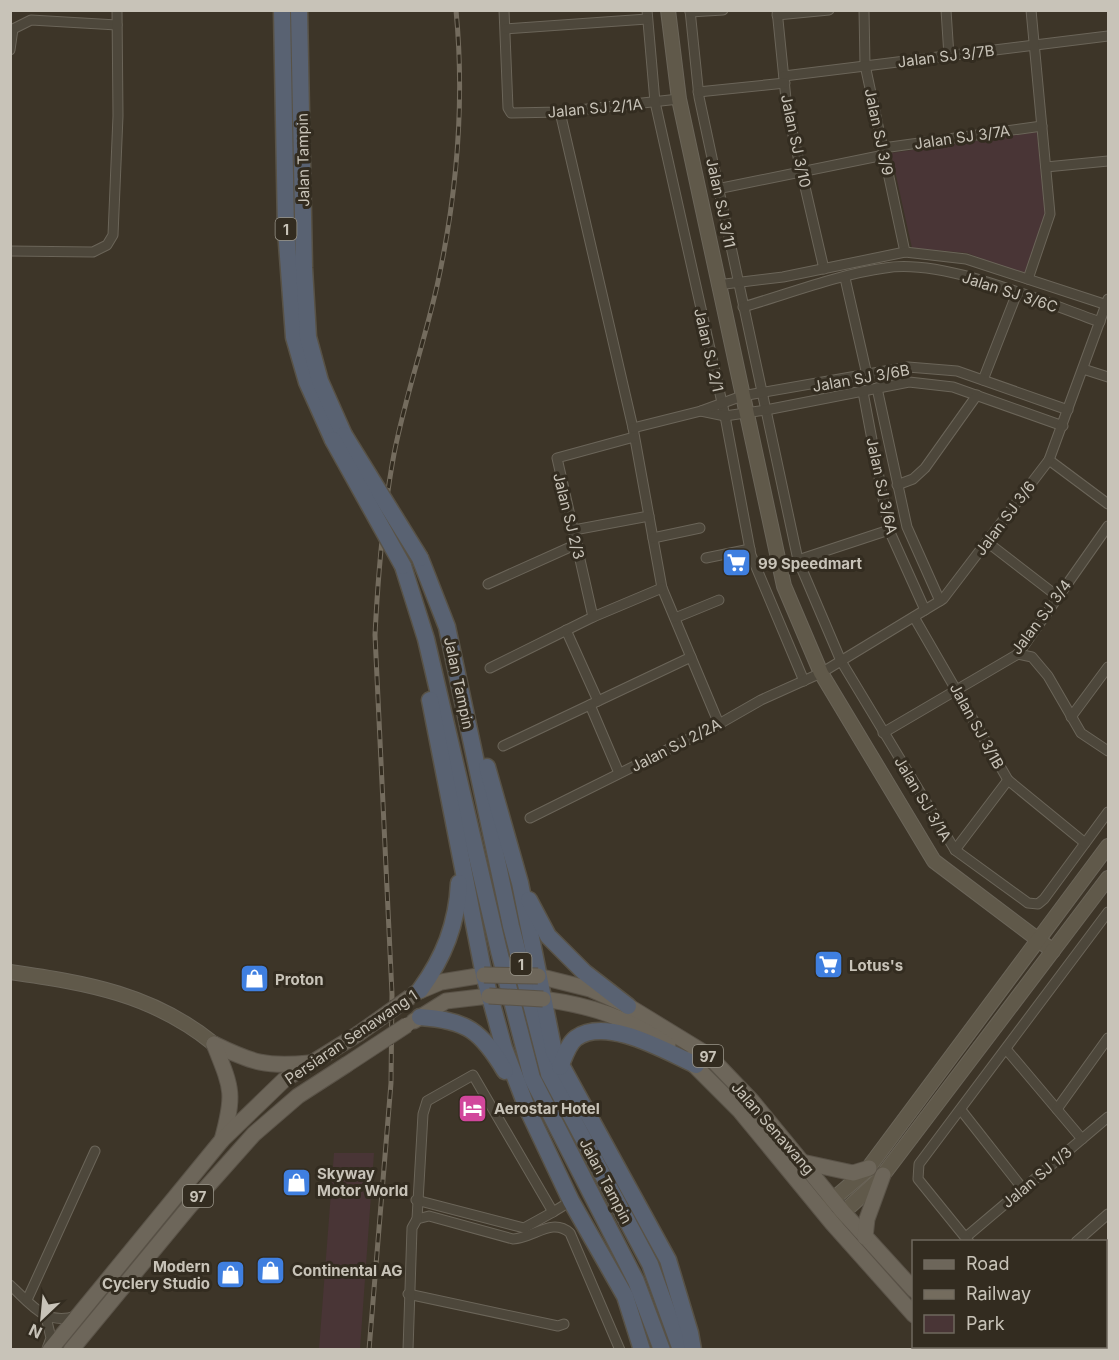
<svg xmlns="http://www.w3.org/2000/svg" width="1119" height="1360" viewBox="0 0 1119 1360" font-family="Inter,sans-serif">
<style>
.green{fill:#493536}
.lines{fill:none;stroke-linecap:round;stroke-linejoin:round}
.street-casing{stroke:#6b6559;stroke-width:11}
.secondary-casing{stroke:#6b6559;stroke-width:16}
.primary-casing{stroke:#5a5348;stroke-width:17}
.highway-casing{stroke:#585246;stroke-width:19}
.street{stroke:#4d473b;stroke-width:9}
.secondary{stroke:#60594a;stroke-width:14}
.primary{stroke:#6d665a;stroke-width:15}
.highway{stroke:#596272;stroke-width:16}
.rail-casing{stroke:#746c5e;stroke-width:5}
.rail{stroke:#332c20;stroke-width:3;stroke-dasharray:9;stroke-linecap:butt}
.primary-bridge-casing{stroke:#5a5348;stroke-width:17;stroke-linecap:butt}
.highway-bridge-casing{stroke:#585246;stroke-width:19;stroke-linecap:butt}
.primary-bridge{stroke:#6d665a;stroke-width:15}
.highway-bridge{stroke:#596272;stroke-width:16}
.labels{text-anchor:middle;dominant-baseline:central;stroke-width:6;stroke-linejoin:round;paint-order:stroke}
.shield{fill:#332c20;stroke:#9b968a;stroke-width:1.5}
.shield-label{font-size:14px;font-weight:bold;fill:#c8c3b8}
.street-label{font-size:15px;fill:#c8c3b8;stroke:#332c20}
.poi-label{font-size:15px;font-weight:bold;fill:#c8c3b8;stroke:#332c20;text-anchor:start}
</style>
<rect width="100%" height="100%" fill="#3d3528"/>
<g class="green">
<polygon points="1037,132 1045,214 1025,275 967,253 912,248 891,153"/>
<polygon points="334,1153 374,1153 360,1349 319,1349"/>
</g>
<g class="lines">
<defs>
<g id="street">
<polyline points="504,10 508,108 511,113 560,112 679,99"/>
<polyline points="647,10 655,102 725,416 751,555 804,681"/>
<polyline points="690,10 699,97 798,560 841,661 955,850 1028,903 1038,904 1044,899 1108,812"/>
<polyline points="777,10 787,109 824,269"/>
<polyline points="864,10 865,65 905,252"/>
<polyline points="946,10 949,56"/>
<polyline points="690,12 723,10"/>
<polyline points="777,15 829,10"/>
<polyline points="506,29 647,19"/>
<polyline points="10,50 13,29 31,20 117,25"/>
<polyline points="784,76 1108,36"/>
<polyline points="698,92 785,83"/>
<polyline points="560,112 633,428 662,588 719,724"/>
<polyline points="883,148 1042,126"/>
<polyline points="1046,167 1108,161"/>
<polyline points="717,189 884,155"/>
<polyline points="10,251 93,252 107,245 113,235 118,116 117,10"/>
<polyline points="845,278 867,375"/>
<polyline points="1028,279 1050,214 1031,10"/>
<polyline points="717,285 783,277 905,252 966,259 1107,305"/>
<path d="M743,307c45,-13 97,-33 142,-39 59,-10 158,34 215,54"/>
<polyline points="1083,369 1108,377"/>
<polyline points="983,380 1017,293"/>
<polyline points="877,388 907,527 940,601"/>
<polyline points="863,392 889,530 925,610"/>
<polyline points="701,411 725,416 766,410 909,382 953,387 1063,426"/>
<polyline points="633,428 701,411 742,396 908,367 957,371 1068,410"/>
<polyline points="1049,460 1108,504"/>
<polyline points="897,485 913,479 925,468 977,395"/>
<polyline points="574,530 649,516"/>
<polyline points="653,538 700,528"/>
<polyline points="987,542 1057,596"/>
<polyline points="706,558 750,549"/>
<polyline points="798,560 889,530"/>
<polyline points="488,584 577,544"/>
<polyline points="593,617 557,458 634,437"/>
<polyline points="914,617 1008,780 1085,843"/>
<polyline points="675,618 719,600"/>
<polyline points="566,630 598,701"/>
<polyline points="1018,654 1032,657 1048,676 1081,733 1108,751"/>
<polyline points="490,668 593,617 662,588"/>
<polyline points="590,705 619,773"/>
<polyline points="1071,717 1108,667"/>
<polyline points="883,733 1018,654 1108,526"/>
<polyline points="503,746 691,657"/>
<polyline points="530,818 719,724 761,700 821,673 943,599 1049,460 1108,299"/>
<polyline points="955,850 1008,780"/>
<polyline points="1006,1049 1082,1139"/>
<polyline points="1057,1109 1108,1038"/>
<polyline points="961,1110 1023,1189"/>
<polyline points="416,1200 524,1228 553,1212"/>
<path d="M417,1219l12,-3 84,23c21,-1 39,-22 57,-6l50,117"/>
<polyline points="966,1237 1108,1117"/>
<polyline points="969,1242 918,1179 919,1164 1108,912"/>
<polyline points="1076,1242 1108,1214"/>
<path d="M10,1285c22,20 35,41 66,31"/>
<polyline points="408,1294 558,1326 564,1324"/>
<polyline points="27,1300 95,1151"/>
<polyline points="46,1317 51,1338 47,1349"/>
<polyline points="408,1350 412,1228 417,1219 423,1114 427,1101 473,1075 553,1212 571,1201"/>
</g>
<g id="secondary">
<polyline points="668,10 679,99 784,586 821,673 934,861 1053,951"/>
<path d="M10,972c77,11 143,22 204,72"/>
<polyline points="825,1206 866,1171 1108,846"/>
<polyline points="836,1219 880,1179 1108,878"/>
</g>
<g id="primary">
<polyline points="538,976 590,989 628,1006 708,1055 752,1101 843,1212 914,1290"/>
<polyline points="415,993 441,982 484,975"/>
<path d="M543,999c50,7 82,18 125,46"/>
<polyline points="414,1021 446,1001 489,996"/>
<path d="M214,1044c39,19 52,23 95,19"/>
<path d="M214,1044c18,45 21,49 8,96"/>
<polyline points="688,1059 740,1111 832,1223 914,1315"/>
<polyline points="802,1162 853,1173 869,1168"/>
<polyline points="865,1237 867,1219 883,1175"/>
<polyline points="943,1346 946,1350"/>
<polyline points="971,1346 974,1350"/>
<polyline points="50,1350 222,1140 284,1080 358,1034"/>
<polyline points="71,1350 189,1207 254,1134 298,1096 346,1065"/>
</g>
<g id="highway">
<polyline points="282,10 286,230 294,337 307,382 333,440"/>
<polyline points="299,10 304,268 308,337 320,381 344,435"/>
<polyline points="420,558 447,627 511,926 549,1074 650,1264 681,1350"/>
<polyline points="403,566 426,639 499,951 532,1078 636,1281 662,1350"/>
<polyline points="430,700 484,975 504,1048 527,1108 571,1201 625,1296 642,1350"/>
<polyline points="487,767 520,883 554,1052 668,1260 690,1333 693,1350"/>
<polyline points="529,900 548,936 584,972 628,1006"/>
<path d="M420,990c24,-33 37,-66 39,-107"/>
<path d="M420,1017c47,3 61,14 85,54"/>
<path d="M560,1067c4,-9 8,-23 16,-29 31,-22 91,14 120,27"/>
</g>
</defs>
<use href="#street" class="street-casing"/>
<use href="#secondary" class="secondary-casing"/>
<use href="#primary" class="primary-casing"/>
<use href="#highway" class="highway-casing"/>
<use href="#street" class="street"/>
<use href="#secondary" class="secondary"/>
<use href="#primary" class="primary"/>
<use href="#highway" class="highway"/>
<defs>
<path id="rail" d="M369,1350l22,-267 1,-89 -17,-359c3,-60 8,-122 19,-181 11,-56 30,-111 43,-168 20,-91 28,-182 19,-276"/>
</defs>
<use href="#rail" class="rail-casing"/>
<use href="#rail" class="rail"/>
<defs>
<g id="primary-bridge">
<polyline points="484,975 538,976"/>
<polyline points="489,996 543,999"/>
<polyline points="358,1034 410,997"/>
<polyline points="346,1065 407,1025"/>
</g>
<g id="highway-bridge">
<polyline points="344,435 420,558"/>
<polyline points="333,440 403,566"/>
</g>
</defs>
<use href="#primary-bridge" class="primary-bridge-casing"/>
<use href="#highway-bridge" class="highway-bridge-casing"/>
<use href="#primary-bridge" class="primary-bridge"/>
<use href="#highway-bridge" class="highway-bridge"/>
</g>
<defs>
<symbol id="supermarket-square" viewBox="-11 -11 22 22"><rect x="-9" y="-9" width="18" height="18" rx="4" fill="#3f7fe0" stroke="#332c20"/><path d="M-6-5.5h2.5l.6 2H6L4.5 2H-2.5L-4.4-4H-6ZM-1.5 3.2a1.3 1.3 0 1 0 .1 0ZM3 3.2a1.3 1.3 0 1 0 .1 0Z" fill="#fff"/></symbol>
<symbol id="shop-square" viewBox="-11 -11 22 22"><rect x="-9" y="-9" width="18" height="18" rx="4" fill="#3f7fe0" stroke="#332c20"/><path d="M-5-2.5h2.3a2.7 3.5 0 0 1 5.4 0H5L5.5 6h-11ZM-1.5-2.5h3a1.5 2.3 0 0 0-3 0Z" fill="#fff"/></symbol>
<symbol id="hotel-square" viewBox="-11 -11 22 22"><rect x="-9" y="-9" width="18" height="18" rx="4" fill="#d1479c" stroke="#332c20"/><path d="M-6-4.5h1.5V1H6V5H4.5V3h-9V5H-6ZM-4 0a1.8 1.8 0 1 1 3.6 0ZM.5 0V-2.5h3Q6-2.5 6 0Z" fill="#fff"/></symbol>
</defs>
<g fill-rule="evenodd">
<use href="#supermarket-square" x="720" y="546" width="33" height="33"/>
<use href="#supermarket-square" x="812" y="948" width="33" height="33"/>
<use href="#shop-square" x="238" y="962" width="33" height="33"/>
<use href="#hotel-square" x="456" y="1092" width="33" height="33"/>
<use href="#shop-square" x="280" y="1166" width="33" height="33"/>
<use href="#shop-square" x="254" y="1254" width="33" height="33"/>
<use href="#shop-square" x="214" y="1258" width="33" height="33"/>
</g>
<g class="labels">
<g class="shield">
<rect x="275.5" y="218" width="21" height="22" rx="4.5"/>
<rect x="510.5" y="953" width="21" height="22" rx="4.5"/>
<rect x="693" y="1045" width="30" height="22" rx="4.5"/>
<rect x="183" y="1185" width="30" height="22" rx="4.5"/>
</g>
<g class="shield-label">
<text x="286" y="229">1</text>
<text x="521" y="964">1</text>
<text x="708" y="1056">97</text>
<text x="198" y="1196">97</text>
</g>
<g class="street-label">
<text transform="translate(946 56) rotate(-7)">Jalan SJ 3/7B</text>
<text transform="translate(595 108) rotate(-5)">Jalan SJ 2/1A</text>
<text transform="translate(879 132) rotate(78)">Jalan SJ 3/9</text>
<text transform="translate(962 137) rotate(-8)">Jalan SJ 3/7A</text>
<text transform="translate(796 141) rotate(78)">Jalan SJ 3/10</text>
<text transform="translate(303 160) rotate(-91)">Jalan Tampin</text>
<text transform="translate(721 203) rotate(78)">Jalan SJ 3/11</text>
<text transform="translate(1010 292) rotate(18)">Jalan SJ 3/6C</text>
<text transform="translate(709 350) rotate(77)">Jalan SJ 2/1</text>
<text transform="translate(861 378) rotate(-10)">Jalan SJ 3/6B</text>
<text transform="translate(882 486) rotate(78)">Jalan SJ 3/6A</text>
<text transform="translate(569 516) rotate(76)">Jalan SJ 2/3</text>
<text transform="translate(1005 518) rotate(-53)">Jalan SJ 3/6</text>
<text transform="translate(1041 617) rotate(-53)">Jalan SJ 3/4</text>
<text transform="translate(459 683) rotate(78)">Jalan Tampin</text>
<text transform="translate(977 726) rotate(61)">Jalan SJ 3/1B</text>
<text transform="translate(676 745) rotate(-27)">Jalan SJ 2/2A</text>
<text transform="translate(923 799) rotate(59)">Jalan SJ 3/1A</text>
<text transform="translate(351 1037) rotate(-34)">Persiaran Senawang 1</text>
<text transform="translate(773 1128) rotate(49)">Jalan Senawang</text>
<text transform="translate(1037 1177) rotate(-40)">Jalan SJ 1/3</text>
<text transform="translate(606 1181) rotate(62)">Jalan Tampin</text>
</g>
<g class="poi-label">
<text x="758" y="563">99 Speedmart</text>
<text x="849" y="965">Lotus's</text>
<text x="275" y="979">Proton</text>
<text x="494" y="1108">Aerostar Hotel</text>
<text x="317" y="1173">Skyway<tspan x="317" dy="17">Motor World</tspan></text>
<text x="210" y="1266" text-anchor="end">Modern<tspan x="210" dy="17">Cyclery Studio</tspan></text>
<text x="292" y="1270">Continental AG</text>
</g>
</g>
<rect width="1119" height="1360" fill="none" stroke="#c8c3b8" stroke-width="24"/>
<rect x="912" y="1240" width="195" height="108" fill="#332c20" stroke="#6f685d" stroke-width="1.5"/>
<rect x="924" y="1260" width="30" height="9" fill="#6d665a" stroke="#6f685d" stroke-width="1.5"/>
<text x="966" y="1270" font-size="18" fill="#c8c3b8">Road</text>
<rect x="924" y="1290" width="30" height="9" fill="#746c5e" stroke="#6f685d" stroke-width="1.5"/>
<text x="966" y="1300" font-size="18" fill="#c8c3b8">Railway</text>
<rect x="924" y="1315" width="30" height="18" fill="#493536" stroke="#6f685d" stroke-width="1.5"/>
<text x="966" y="1330" font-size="18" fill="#c8c3b8">Park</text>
<g transform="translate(42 1318) rotate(206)" stroke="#332c20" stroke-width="4.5" paint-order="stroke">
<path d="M0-4.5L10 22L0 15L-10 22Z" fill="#c8c3b8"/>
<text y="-9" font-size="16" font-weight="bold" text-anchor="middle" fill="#c8c3b8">N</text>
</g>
</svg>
